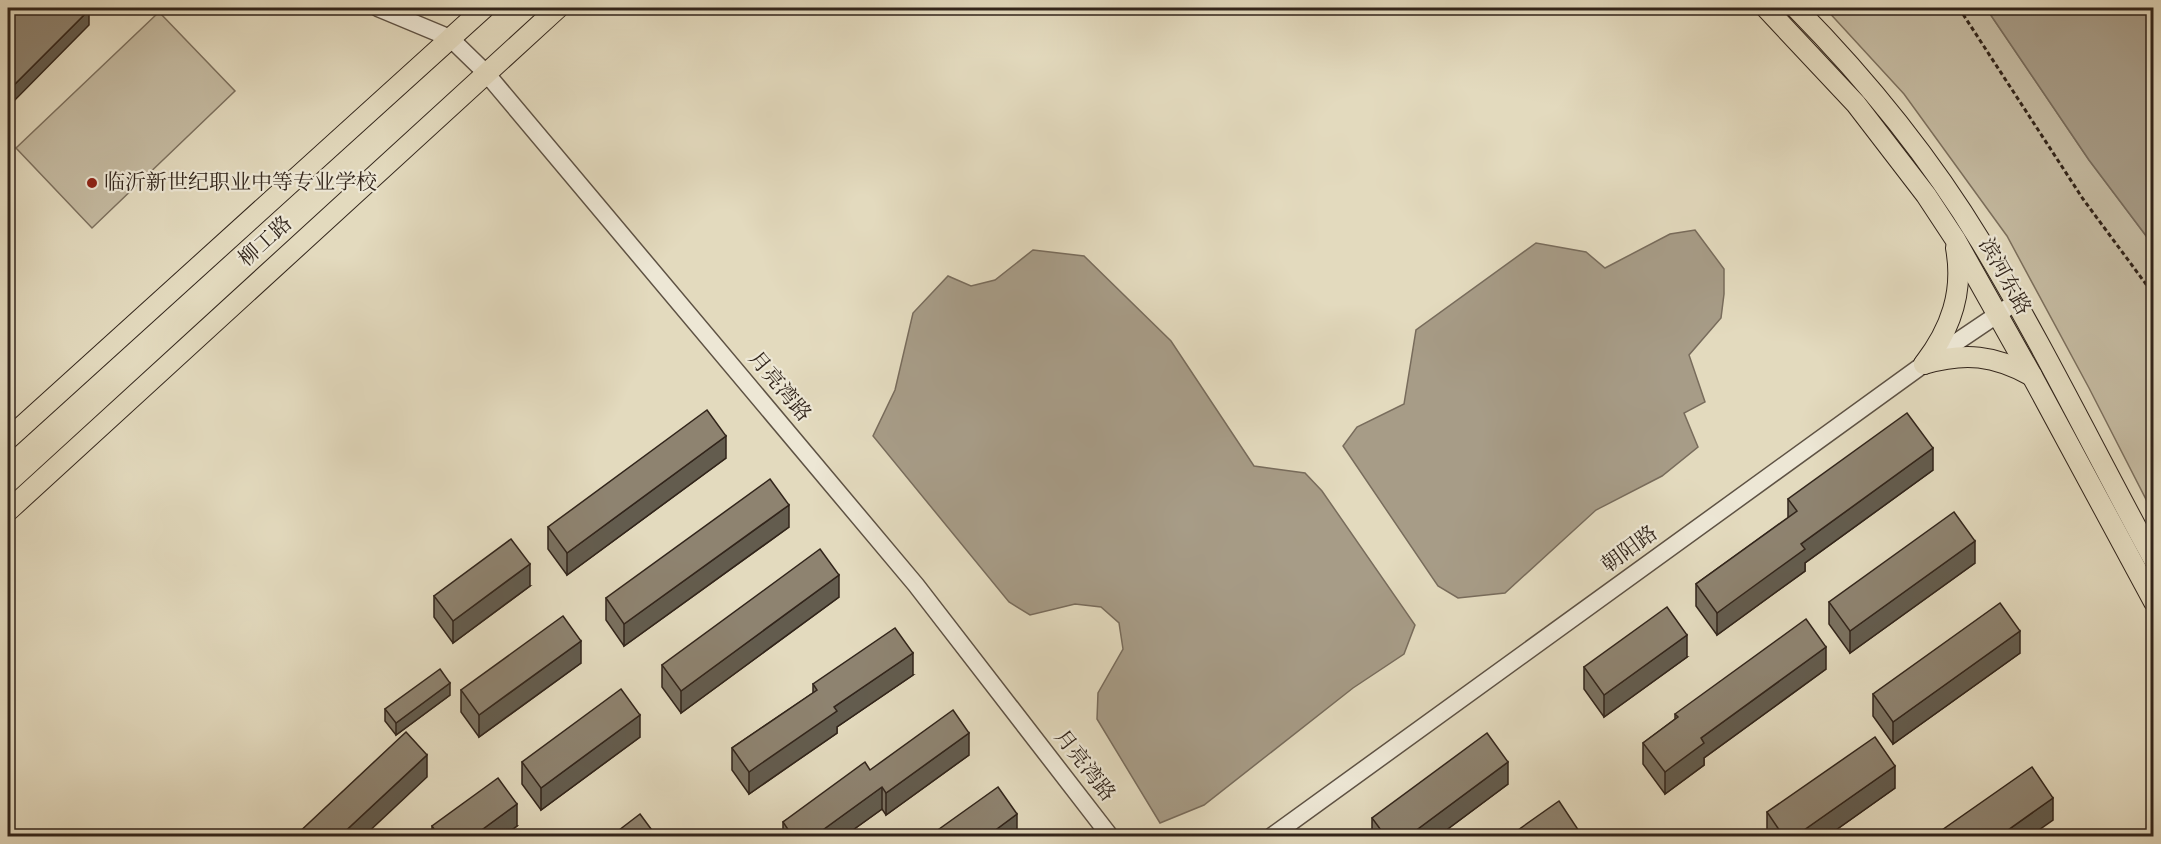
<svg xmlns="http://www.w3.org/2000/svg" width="2161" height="844" viewBox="0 0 2161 844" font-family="'Old Standard TT','Noto Serif SC',serif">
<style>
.green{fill:#c5bba2;stroke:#7c705e;stroke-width:1.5}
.water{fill:#a79c87;stroke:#786c5c;stroke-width:1.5}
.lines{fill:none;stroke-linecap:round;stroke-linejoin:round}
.minor-casing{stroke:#5e5244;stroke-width:19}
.major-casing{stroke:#32251b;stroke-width:22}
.path{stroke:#32251b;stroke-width:3;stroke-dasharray:4.5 3;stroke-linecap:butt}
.minor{stroke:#ede7d5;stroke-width:16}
.major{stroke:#e3dabe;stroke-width:20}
.wall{fill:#7a7160;stroke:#32251b;stroke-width:1.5}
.shaded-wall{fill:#635c4e;stroke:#32251b;stroke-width:1.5}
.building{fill:#8e8370;stroke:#32251b;stroke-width:1.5}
.poi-dot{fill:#8f2418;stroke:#ede7d5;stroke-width:2}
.labels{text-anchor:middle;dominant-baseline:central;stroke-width:4.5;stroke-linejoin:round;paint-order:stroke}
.poi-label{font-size:21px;fill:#32251b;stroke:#ede7d5;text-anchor:start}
.street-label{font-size:21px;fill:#32251b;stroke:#ede7d5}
</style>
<rect width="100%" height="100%" fill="#e3dabe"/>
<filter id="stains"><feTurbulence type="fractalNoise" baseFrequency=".00333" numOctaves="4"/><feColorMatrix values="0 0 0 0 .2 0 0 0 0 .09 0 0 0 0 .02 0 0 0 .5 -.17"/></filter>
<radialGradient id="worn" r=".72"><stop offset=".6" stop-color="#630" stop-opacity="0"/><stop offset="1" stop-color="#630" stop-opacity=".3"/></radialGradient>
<g class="green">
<polygon points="1825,8 1986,8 2089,160 2153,245 2153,513 2089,388 2007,236 1904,94"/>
<polygon points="159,12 235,91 92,228 16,148"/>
</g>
<g class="water">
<polygon points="1986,8 2153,8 2153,245 2089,160"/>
<polygon points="1695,230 1724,269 1724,294 1721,318 1689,355 1705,402 1684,413 1698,447 1662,476 1596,510 1505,593 1458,598 1438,586 1343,446 1357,427 1404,404 1416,330 1536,243 1586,252 1605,268 1670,234"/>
<polygon points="1033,250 1084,256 1171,341 1254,466 1305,473 1322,491 1415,625 1404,654 1353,688 1204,805 1160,823 1097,719 1098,693 1123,649 1119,623 1101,607 1075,604 1030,615 1009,602 873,436 895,390 913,313 948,276 971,286 995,280"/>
</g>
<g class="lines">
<defs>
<g id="minor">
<polyline points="378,8 450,38 486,73 916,585 1110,836"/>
<polyline points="1272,836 1924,364 2007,308"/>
</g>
<g id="major">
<polyline points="1766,8 1856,104 1926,195 1955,239 2032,376 2154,602"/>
<path d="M1796,8c68,69 134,150 185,234 62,103 115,212 173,318"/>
<path d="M1924,364c27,-35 40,-72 32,-116"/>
<path d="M1924,364c41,-12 70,-9 108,12"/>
<polyline points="8,439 484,8"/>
<polyline points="8,511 558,8"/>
</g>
</defs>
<use href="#minor" class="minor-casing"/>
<use href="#major" class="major-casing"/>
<polyline class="path" points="1959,8 2083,199 2154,295"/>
<use href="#minor" class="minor"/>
<use href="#major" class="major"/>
</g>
<g class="wall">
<polygon points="726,458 567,575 548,549 548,527"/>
<polygon points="1933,470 1805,563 1805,571 1717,635 1696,606 1696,584 1788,518 1788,499"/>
<polygon points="789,527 624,646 606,620 606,598"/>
<polygon points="1975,563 1850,653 1829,624 1829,602"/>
<polygon points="530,586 453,643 434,617 434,596"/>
<polygon points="839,597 681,713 662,687 662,665"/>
<polygon points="2020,653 1893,744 1873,716 1873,694"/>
<polygon points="1687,657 1604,717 1584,689 1584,667"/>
<polygon points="581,663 479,737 461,712 461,690"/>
<polygon points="1826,669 1704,758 1704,765 1665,794 1643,764 1643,743 1675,719 1675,714"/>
<polygon points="913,675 837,727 837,733 749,794 732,770 732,748 813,693 813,684"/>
<polygon points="450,695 396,735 385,721 385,709"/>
<polygon points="640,737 541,810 522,784 522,762"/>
<polygon points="969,755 886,815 882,809 843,837 783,837 783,822 870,770"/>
<polygon points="1508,784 1437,837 1372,837 1372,818"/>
<polygon points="1895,788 1826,837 1769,837 1767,834 1767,812"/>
<polygon points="432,826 517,826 502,837 432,837"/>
</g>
<g class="shaded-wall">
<polygon points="89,10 89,25 8,107 8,91"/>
<polygon points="726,436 726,458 567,575 567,553"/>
<polygon points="1933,448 1933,470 1805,563 1805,571 1717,635 1717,613 1801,544"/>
<polygon points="789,505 789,527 624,646 624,624"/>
<polygon points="1975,541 1975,563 1850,653 1850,631"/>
<polygon points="530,564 530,586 453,643 453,621"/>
<polygon points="839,575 839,597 681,713 681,691"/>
<polygon points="2020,631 2020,653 1893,744 1893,722"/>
<polygon points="1687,635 1687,657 1604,717 1604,695"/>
<polygon points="581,641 581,663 479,737 479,715"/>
<polygon points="1826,647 1826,669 1704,758 1704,765 1665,794 1665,772 1701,738"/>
<polygon points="913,653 913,675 837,727 837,733 749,794 749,772 834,707"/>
<polygon points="450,683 450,695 396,735 396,723"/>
<polygon points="640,715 640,737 541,810 541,788"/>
<polygon points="969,733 969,755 886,815 886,793"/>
<polygon points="427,755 427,777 363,837 339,837"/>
<polygon points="1508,762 1508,784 1437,837 1407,837"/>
<polygon points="1895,766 1895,788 1826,837 1794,837"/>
<polygon points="882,787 882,809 843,837 813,837"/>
<polygon points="2053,798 2053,820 2029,837 1998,837"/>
<polygon points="517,804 517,826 502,837 472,837"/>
<polygon points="1017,814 1017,837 986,837"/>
<polygon points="1579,831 1579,837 1572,837"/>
</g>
<g class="building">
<polygon points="17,8 87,8 89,10 8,91 8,17"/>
<polygon points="707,410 726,436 567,553 548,527"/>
<polygon points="1907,413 1933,448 1801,544 1805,549 1717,613 1696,584 1797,511 1788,499"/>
<polygon points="770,479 789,505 624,624 606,598"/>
<polygon points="1954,512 1975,541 1850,631 1829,602"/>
<polygon points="511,539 530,564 453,621 434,596"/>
<polygon points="820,549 839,575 681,691 662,665"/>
<polygon points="2000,603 2020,631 1893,722 1873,694"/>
<polygon points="1667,607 1687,635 1604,695 1584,667"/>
<polygon points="563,616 581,641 479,715 461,690"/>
<polygon points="1806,619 1826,647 1701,738 1704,743 1665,772 1643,743 1678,717 1675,714"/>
<polygon points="895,628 913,653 834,707 837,711 749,772 732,748 817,690 813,684"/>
<polygon points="440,669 450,683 396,723 385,709"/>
<polygon points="621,689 640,715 541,788 522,762"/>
<polygon points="953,710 969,733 886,793 882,787 813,837 793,837 783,822 865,762 870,770"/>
<polygon points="406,732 427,755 339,837 294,837"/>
<polygon points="1487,733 1508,762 1407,837 1386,837 1372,818"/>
<polygon points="1875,737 1895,766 1794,837 1784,837 1767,812"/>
<polygon points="2032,767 2053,798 1998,837 1932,837"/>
<polygon points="498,778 517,804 472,837 439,837 432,826"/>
<polygon points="998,787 1017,814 986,837 928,837"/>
<polygon points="1559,801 1579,831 1572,837 1508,837"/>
<polygon points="640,814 657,837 610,837"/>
</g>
<circle class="poi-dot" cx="92" cy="183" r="6"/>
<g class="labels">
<g class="poi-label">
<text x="104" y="183">临沂新世纪职业中等专业学校</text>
</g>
<g class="street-label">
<text transform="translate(266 242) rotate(-42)">柳工路</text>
<text transform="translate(2004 277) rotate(61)">滨河东路</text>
<text transform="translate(779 387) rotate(50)">月亮湾路</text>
<text transform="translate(1630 550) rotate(-36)">朝阳路</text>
<text transform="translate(1084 766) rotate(52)">月亮湾路</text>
</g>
</g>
<rect width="2161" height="844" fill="none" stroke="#e3dabe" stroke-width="30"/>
<rect x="9" y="9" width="2143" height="826" fill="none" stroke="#32251b" stroke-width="3"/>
<rect x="15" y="15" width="2131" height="814" fill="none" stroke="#32251b" stroke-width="1.5"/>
<rect width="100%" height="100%" filter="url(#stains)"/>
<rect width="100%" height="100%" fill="url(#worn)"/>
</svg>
